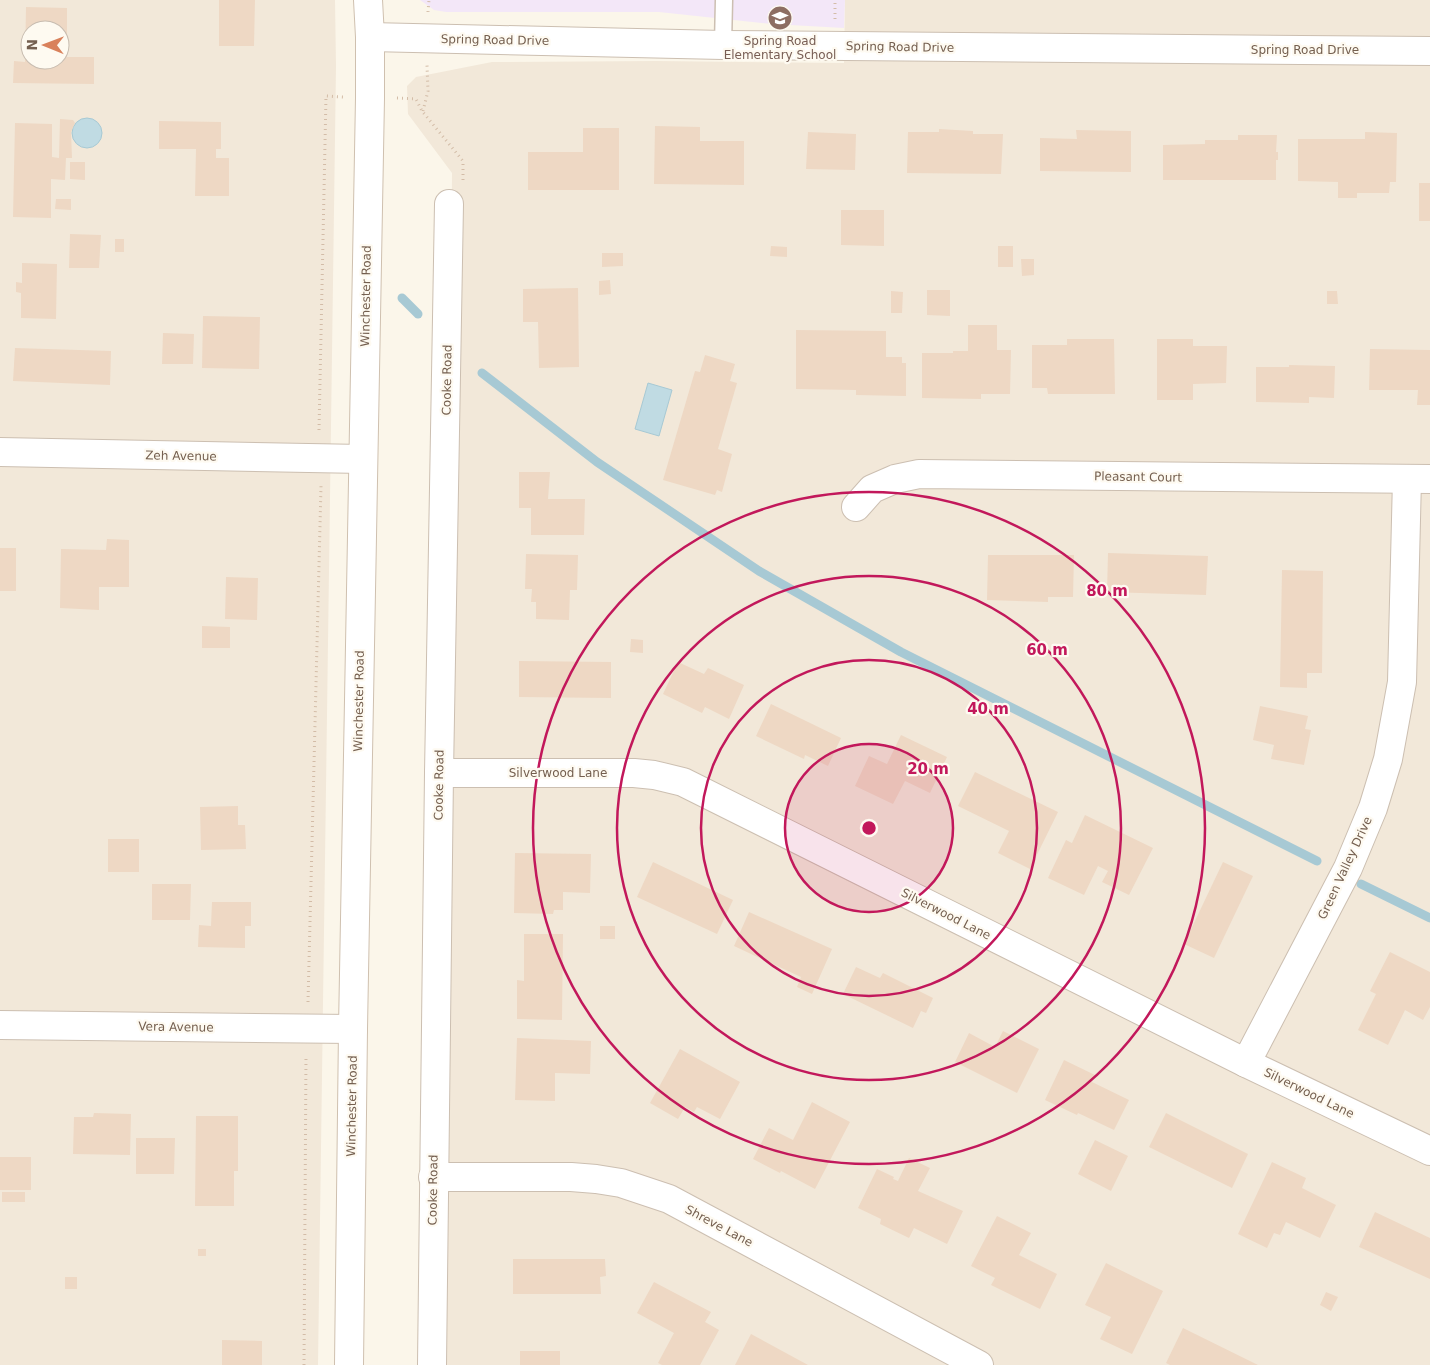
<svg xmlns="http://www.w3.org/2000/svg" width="1430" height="1365" viewBox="0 0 1430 1365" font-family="'DejaVu Sans',sans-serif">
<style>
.residential{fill:#f2e8d9;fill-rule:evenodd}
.education{fill:#f3e7f8}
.water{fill:#c0dbe3;stroke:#a7c9d4}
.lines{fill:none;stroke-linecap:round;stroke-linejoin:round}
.stream{stroke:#a7c9d4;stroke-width:9}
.building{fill:#eed8c4;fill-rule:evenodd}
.service-casing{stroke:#ccbfb1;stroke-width:19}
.minor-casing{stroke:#ccbfb1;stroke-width:30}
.secondary-casing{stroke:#cfc0af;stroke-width:30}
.path{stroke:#d3bca7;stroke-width:3;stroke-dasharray:1 4;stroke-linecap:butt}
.service{stroke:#fff;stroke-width:16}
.minor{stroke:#fff;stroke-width:28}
.secondary{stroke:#fff;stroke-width:28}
.ring{fill:none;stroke:#c2185b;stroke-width:2.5}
.labels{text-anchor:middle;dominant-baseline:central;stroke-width:4.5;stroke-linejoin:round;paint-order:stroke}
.street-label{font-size:12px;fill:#745f4f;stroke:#fefaf1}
.education-label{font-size:12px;fill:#785e54;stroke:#fefaf1}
.centre{fill:#c2185b;stroke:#fefaf1;stroke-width:2.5}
.ring-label{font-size:15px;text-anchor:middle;font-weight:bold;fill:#c2185b;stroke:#fefaf1;stroke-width:4.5;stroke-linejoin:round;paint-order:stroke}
</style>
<rect width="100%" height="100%" fill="#fbf6ea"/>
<g class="residential">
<path d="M0,0h335l1,66 -18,1299h-318zM30,30h30v30h-30z"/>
<polygon points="845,0 1430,0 1430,1365 443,1365 452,173 408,114 407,86 416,77 492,62 656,61 844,63"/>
</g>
<polygon class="education" points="420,0 845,0 844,28 772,24 659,12 446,12 434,10"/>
<g class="water">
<circle cx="87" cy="133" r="15"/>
<polygon points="648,383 672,390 659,436 635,429"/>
</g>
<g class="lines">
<g class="stream">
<polyline points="402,298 418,314"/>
<polyline points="482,373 597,462 759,571 901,652 1317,861"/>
<polyline points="1361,884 1430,918"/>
</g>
</g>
<g class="building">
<polygon points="219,0 255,0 254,46 219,46"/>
<path d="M26,7l41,1v49h27v27l-81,-1 1,-22 11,1zM30,30h30v30h-30z"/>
<polygon points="60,119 73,120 75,123 71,132 72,158 66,158 65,180 51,179 51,218 13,217 15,123 52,124 52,157 59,158"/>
<polygon points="159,121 221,122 221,149 216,149 216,158 229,158 229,196 195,196 196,149 159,149"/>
<polygon points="655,126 700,127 700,141 744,141 744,185 654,184"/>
<polygon points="583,128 619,128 619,190 528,190 528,152 583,152"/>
<polygon points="939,129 973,131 973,134 1003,134 1001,174 907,173 908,132 939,132"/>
<polygon points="1076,130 1131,131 1131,172 1040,171 1040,138 1077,139"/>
<polygon points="808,132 856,134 855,170 806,169"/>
<polygon points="1365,132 1397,133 1396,182 1390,182 1389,193 1357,193 1357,198 1338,198 1338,182 1298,181 1298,139 1365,139"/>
<polygon points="1238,135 1277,135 1276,152 1278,152 1278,160 1276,160 1276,180 1163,180 1163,145 1205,144 1205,140 1238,140"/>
<polygon points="70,162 85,162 85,180 70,179"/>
<rect x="1419" y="183" width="11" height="38"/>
<polygon points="56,199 71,199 71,210 55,209"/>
<polygon points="841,210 884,210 884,246 841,245"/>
<polygon points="70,234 101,235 99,268 69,268"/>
<rect x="115" y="239" width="9" height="13"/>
<polygon points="771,246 787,247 787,257 770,256"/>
<rect x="998" y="246" width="15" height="21"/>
<polygon points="602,253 623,253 623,266 602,267"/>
<polygon points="1021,259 1034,259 1034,275 1022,276"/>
<polygon points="22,263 57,264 56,319 21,318 21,293 16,292 16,282 22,283"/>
<polygon points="610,280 611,294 599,295 599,281"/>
<polygon points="578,288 579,367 539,368 538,322 523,322 523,289"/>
<polygon points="927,290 950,290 950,316 927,315"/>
<polygon points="891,291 903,292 902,313 891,313"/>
<polygon points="1327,291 1337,291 1338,304 1327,304"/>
<polygon points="203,316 260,317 259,369 202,368"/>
<polygon points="968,325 997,325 997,350 1011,350 1010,394 981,394 981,399 922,398 922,353 953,353 953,351 968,351"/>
<polygon points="796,330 886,331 886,357 902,357 902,363 906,363 906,396 856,395 856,390 796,389"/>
<polygon points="163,333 194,334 193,364 162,364"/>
<polygon points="1067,339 1114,339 1115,394 1048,394 1047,388 1032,388 1032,345 1067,345"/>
<polygon points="1157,339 1193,339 1193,346 1227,346 1226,383 1193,384 1193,400 1157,400"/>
<polygon points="15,348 111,351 110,385 13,381"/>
<polygon points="1370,349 1430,350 1430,405 1417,405 1418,390 1369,390"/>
<polygon points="705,355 735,364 730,381 737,383 718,449 732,454 722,492 717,490 715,495 663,480 695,371 700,372"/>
<polygon points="1289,365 1335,366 1334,398 1309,397 1309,403 1256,402 1256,367 1289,367"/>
<polygon points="519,472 550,472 548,499 585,499 584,535 531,535 531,508 519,508"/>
<polygon points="107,539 129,540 129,587 99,587 99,610 60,608 61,549 106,550"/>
<rect x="0" y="548" width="16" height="43"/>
<polygon points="1108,553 1208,556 1206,595 1107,592"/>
<polygon points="526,554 578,555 577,590 570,590 569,620 536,619 536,602 531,602 532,589 525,589"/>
<polygon points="988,555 1074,555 1073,597 1048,597 1048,602 987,600"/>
<polygon points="1282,570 1323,571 1322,673 1307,673 1307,688 1280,687"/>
<polygon points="226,577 258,578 257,620 225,619"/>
<polygon points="202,626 230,627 230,648 202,648"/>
<polygon points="631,639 643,640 643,653 630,652"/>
<polygon points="519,661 611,662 611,698 519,697"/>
<polygon points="678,662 704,674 708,668 744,685 729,719 705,707 702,713 663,694"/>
<polygon points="771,704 841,738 828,766 805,755 804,759 756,736"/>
<polygon points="1260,706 1308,716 1305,729 1311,730 1304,765 1271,759 1274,745 1253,740"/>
<polygon points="901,735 947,757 930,793 905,781 893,804 855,786 869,756 887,764"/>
<polygon points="975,772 1058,812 1030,869 998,853 1009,831 958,806"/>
<polygon points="238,806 238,825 245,825 246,849 201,850 200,807"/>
<polygon points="1085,815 1153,848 1129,895 1102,882 1108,871 1098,866 1084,895 1048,878 1066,840 1072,843"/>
<rect x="108" y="839" width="31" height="33"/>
<polygon points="515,853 591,854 590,893 563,892 563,910 554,910 553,914 514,913"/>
<polygon points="653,862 733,900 717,934 637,897"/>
<polygon points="1223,862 1253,876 1214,958 1184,944"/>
<polygon points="152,884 191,884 190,920 152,920"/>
<polygon points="212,902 251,902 251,926 245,926 245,948 198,947 199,925 211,926"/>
<polygon points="749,912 832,949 812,994 797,987 801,977 734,946"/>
<rect x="600" y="926" width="15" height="13"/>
<polygon points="524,934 563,934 562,1020 517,1019 517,980 524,981"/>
<polygon points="1390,952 1430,972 1430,1007 1423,1020 1405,1010 1388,1045 1358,1030 1376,994 1370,991"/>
<polygon points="856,967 880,978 883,973 933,998 926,1013 921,1011 913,1028 843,994"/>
<polygon points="1003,1031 1039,1049 1017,1093 955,1062 969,1033 995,1047"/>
<polygon points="517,1038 591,1041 590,1074 555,1073 555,1101 515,1100"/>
<polygon points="680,1049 740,1082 720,1119 697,1107 694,1112 685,1107 678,1119 650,1103"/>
<polygon points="1064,1060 1095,1075 1092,1082 1129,1100 1114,1130 1078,1113 1077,1115 1045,1100"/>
<polygon points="812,1102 850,1122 815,1189 781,1171 780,1173 753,1159 769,1128 793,1140"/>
<polygon points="94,1113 131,1114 130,1155 73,1154 74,1117 93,1117"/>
<polygon points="1166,1113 1248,1154 1232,1188 1149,1147"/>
<polygon points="196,1116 238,1116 238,1171 234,1171 234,1206 195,1206"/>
<polygon points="136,1138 175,1138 174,1174 136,1174"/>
<polygon points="1095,1140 1128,1156 1111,1191 1078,1174"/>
<rect x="0" y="1157" width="31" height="33"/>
<polygon points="909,1158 930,1168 918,1191 963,1211 947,1244 914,1228 909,1238 880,1224 881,1219 858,1208 877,1169 894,1177 893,1179 898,1181"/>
<polygon points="1272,1162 1306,1178 1302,1188 1336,1205 1320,1238 1286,1222 1280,1235 1274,1233 1267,1248 1238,1234"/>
<rect x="2" y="1192" width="23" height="10"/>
<polygon points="1375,1212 1430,1238 1430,1279 1359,1247"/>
<polygon points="997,1216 1031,1233 1019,1255 1057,1274 1040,1309 991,1285 995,1278 971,1266"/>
<rect x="198" y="1249" width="8" height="7"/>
<polygon points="513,1259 605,1259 606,1276 600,1277 601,1294 513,1294"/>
<polygon points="1106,1263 1163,1291 1132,1354 1100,1339 1111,1317 1085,1305"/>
<rect x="65" y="1277" width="12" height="12"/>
<polygon points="654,1282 711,1312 705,1322 719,1330 700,1365 662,1365 658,1363 674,1333 637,1313"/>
<polygon points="1326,1292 1338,1297 1331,1311 1320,1305"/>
<polygon points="1183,1328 1258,1365 1170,1365 1166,1363"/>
<polygon points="751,1334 808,1365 735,1365"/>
<polygon points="222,1340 262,1341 262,1365 222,1365"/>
<rect x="520" y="1351" width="40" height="14"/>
</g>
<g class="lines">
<defs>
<polyline id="service" points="723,45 724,0"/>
<g id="minor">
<polyline points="370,37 723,45 1430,51"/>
<polyline points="0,452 363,459"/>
<polyline points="856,507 872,489 895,479 919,474 1430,479"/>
<polyline points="439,773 634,773 654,775 683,782 1246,1063 1430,1151"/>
<polyline points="0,1025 353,1029"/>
<polyline points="1246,1063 1348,868 1373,808 1388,759 1402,682 1407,479"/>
<polyline points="433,1177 571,1177 596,1179 621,1183 669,1199 979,1365"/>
<polyline points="432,1365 439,773 449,204"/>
</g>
<polyline id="secondary" points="349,1365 353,1029 370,98 370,37 368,0"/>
</defs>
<use href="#service" class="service-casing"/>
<use href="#minor" class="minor-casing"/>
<use href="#secondary" class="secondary-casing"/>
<g class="path">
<polyline points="428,12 429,0"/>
<polyline points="835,19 835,0"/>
<polyline points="397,98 416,99 422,111 463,161 463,180"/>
<polyline points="423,111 428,91 427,65"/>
<polyline points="319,430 326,96 343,97"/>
<polyline points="308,1002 321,486"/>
<polyline points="304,1365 306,1056"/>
</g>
<use href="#service" class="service"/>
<use href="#minor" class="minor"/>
<use href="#secondary" class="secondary"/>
</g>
<circle cx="869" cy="828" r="84" fill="#c2185b" fill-opacity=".12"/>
<g class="ring">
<circle cx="869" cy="828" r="84"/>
<circle cx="869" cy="828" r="168"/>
<circle cx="869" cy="828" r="252"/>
<circle cx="869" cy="828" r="336"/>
</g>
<defs>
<symbol id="school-disc" viewBox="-11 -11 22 22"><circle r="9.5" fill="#8d6e63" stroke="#fefaf1"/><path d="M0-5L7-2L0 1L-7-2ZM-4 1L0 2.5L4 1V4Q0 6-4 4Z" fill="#fff"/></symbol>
</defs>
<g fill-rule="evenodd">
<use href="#school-disc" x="766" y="4" width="28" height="28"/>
</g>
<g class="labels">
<g class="street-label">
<text transform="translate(495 40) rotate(1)">Spring Road Drive</text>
<text transform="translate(900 47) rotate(1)">Spring Road Drive</text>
<text x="1305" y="50">Spring Road Drive</text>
<text transform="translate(366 296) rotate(-89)">Winchester Road</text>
<text transform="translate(447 380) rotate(-89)">Cooke Road</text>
<text transform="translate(181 456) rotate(1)">Zeh Avenue</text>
<text transform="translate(1138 477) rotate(1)">Pleasant Court</text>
<text transform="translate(359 701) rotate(-89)">Winchester Road</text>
<text x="558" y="773">Silverwood Lane</text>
<text transform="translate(439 785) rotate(-89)">Cooke Road</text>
<text transform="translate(1345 868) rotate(-65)">Green Valley Drive</text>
<text transform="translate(946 914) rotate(27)">Silverwood Lane</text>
<text transform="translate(176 1027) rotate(1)">Vera Avenue</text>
<text transform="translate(1309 1093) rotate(26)">Silverwood Lane</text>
<text transform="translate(352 1106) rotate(-89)">Winchester Road</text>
<text transform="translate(433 1190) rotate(-89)">Cooke Road</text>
<text transform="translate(719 1226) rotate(28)">Shreve Lane</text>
</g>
<g class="education-label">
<text x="780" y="41">Spring Road<tspan x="780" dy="14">Elementary School</tspan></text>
</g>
</g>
<circle cx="869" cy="828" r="8" class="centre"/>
<g class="ring-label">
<text x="1107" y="596">80 m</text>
<text x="1047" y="655">60 m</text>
<text x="988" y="714">40 m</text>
<text x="928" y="774">20 m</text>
</g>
<g transform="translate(45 45) rotate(271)"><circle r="24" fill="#fefaf1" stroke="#c7bcb0"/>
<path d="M0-4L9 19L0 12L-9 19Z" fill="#d9815b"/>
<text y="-8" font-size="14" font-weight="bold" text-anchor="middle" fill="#745f4f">N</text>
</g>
</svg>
